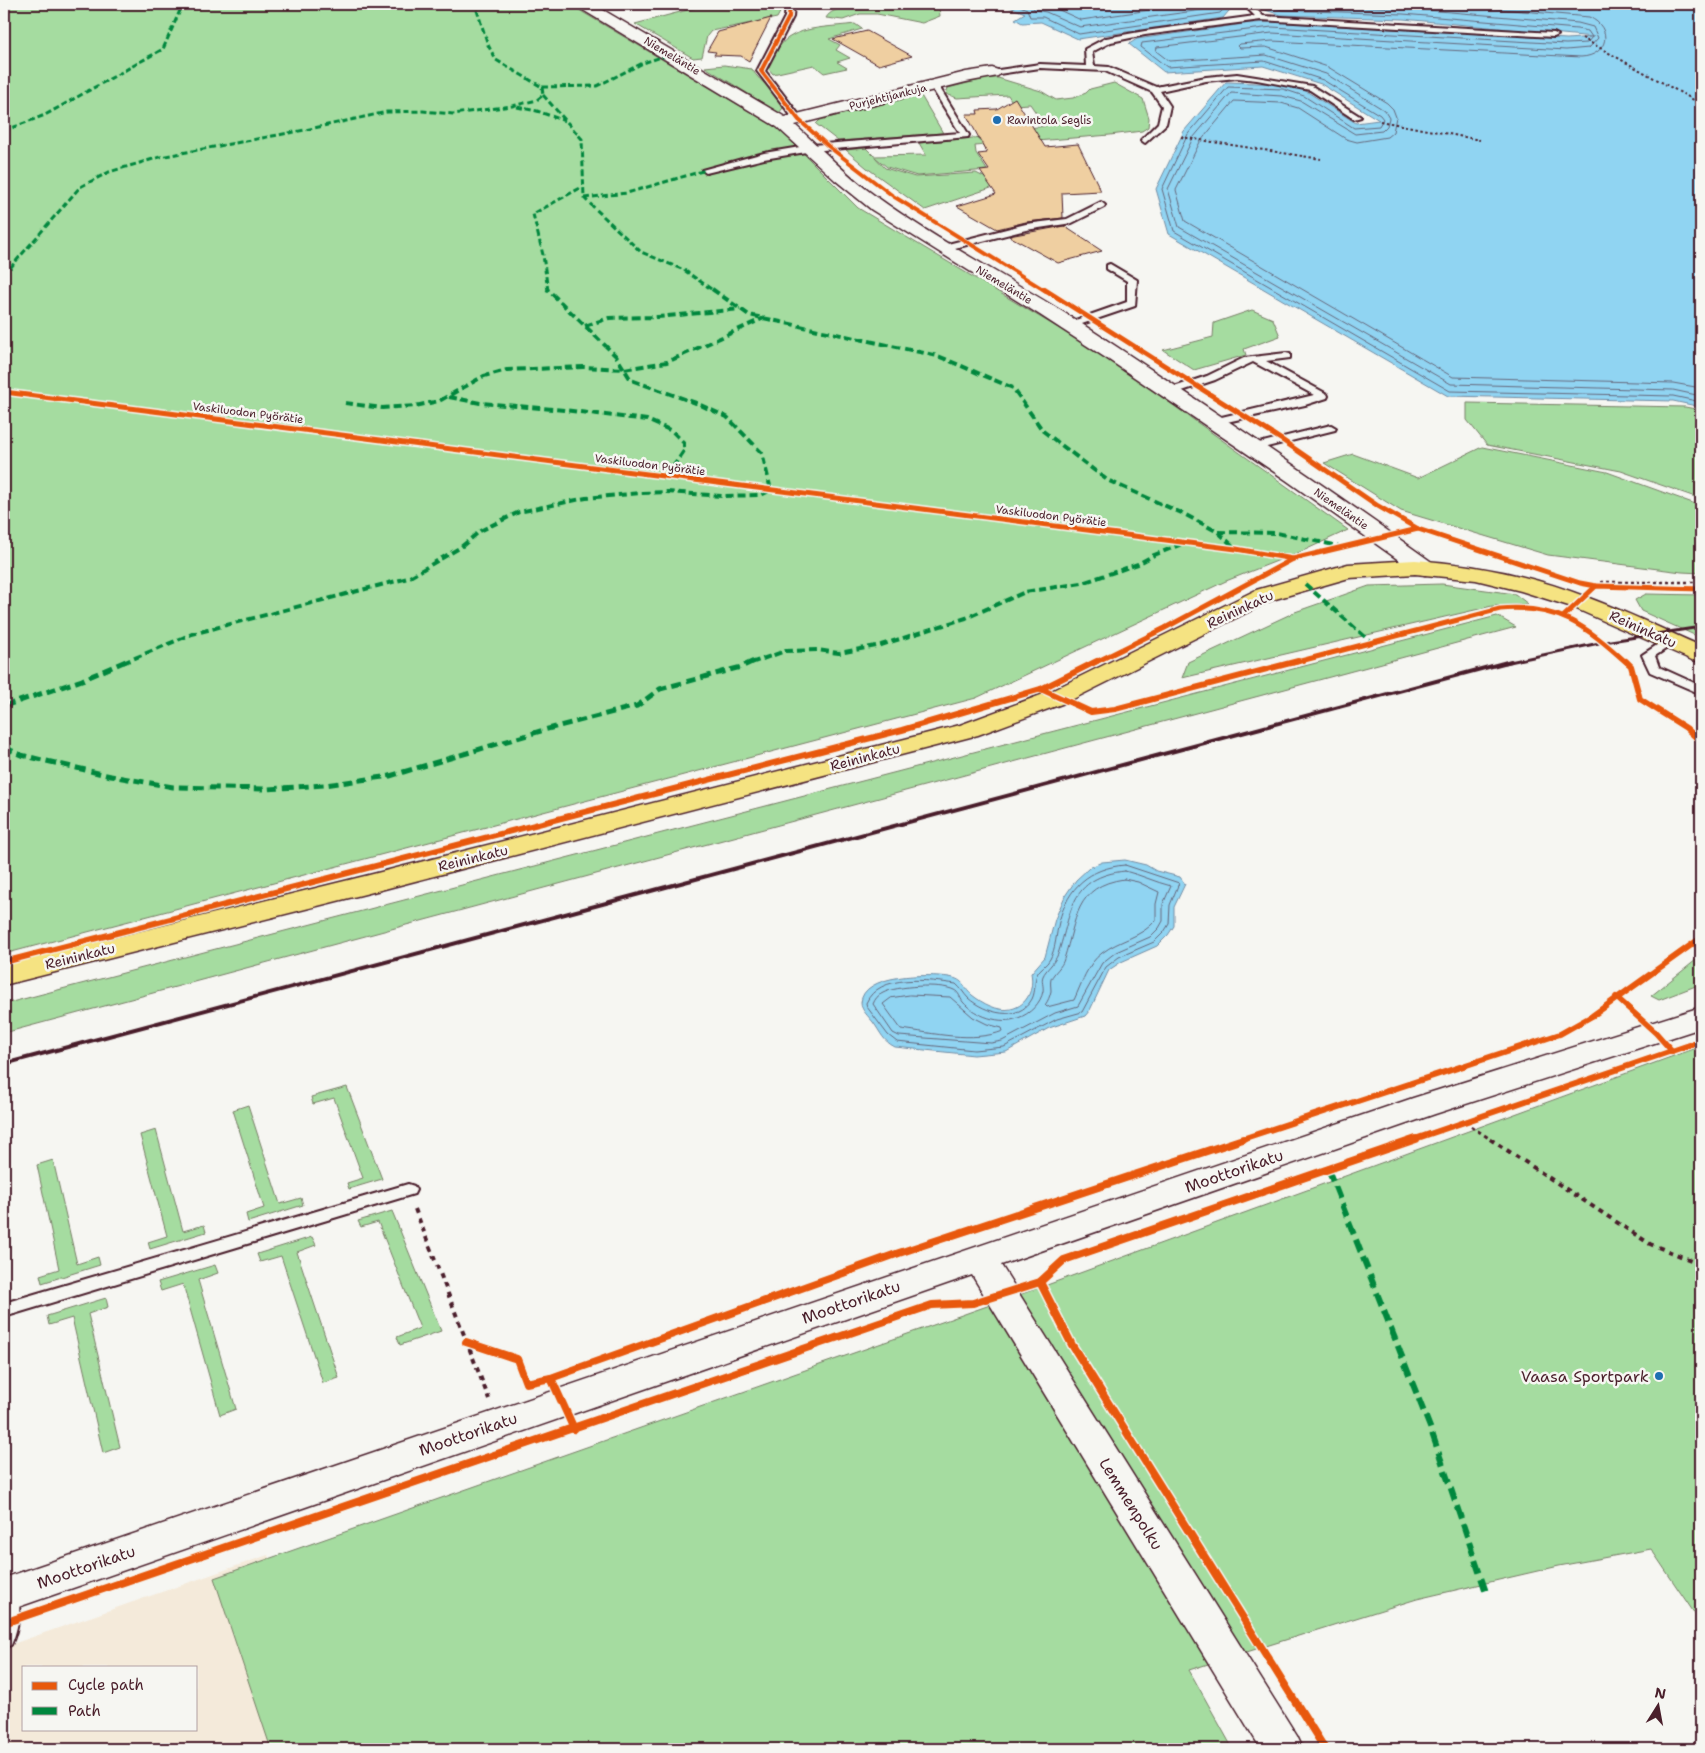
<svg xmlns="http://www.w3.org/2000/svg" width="1705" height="1753" viewBox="0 0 1705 1753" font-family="'Shantell Sans',sans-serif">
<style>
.built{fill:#f4eada;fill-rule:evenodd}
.green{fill:#a5dca0;stroke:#787e66}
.water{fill:#90d4f2;stroke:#748ca2}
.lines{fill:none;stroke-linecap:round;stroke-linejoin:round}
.shore{stroke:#66677b;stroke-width:1}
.building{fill:#efcfa1;stroke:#4a1f2b}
.lane-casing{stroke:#4a1f2b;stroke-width:4}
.street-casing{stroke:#4a1f2b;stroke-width:3}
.secondary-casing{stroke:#4a1f2b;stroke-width:3}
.primary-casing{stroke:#4a1f2b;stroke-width:3}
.path-far3{stroke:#4a1f2b;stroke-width:2;stroke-dasharray:2.5 2.5;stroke-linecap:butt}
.path-far2{stroke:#4a1f2b;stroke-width:2.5;stroke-dasharray:3 3;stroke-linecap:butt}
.path-far1{stroke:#4a1f2b;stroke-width:3;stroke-dasharray:4 4;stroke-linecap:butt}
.path{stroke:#4a1f2b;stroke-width:4;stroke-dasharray:5 5;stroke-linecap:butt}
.lane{fill:#f6f6f2;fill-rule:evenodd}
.street{fill:#f6f6f2;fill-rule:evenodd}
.secondary{fill:#f6f6f2;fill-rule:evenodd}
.primary{fill:#f5e382;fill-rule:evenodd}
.rail-far1{stroke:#4a1f2b;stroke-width:3}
.rail{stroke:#4a1f2b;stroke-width:4}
.quiet-far3{stroke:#00873e;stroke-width:3;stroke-dasharray:6 3;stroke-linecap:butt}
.quiet-far2{stroke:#00873e;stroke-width:4;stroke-dasharray:8 4;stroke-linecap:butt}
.quiet-far1{stroke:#00873e;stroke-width:5;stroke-dasharray:10 5;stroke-linecap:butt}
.quiet{stroke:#00873e;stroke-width:6;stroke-dasharray:13 6;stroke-linecap:butt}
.cycleway-far3-casing{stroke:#f6f6f2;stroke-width:5.5}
.cycleway-far2-casing{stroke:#f6f6f2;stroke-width:8}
.cycleway-far1-casing{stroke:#f6f6f2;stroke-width:9}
.cycleway-casing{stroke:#f6f6f2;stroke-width:11}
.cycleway-far3{stroke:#e8590c;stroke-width:4}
.cycleway-far2{stroke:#e8590c;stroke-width:5}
.cycleway-far1{stroke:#e8590c;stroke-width:6}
.cycleway{stroke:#e8590c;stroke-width:8}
.poi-dot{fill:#1f6fb2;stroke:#f6f6f2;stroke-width:2}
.labels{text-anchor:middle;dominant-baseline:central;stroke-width:5;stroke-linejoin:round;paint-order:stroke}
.far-street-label{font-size:11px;fill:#4a1f2b;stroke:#f6f6f2}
.far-poi-label{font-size:11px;fill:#4a1f2b;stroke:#f6f6f2;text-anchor:start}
.street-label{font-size:14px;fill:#4a1f2b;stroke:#f6f6f2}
.near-street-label{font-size:16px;fill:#4a1f2b;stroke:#f6f6f2}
.near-poi-label{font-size:16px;fill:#4a1f2b;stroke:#f6f6f2;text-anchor:end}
</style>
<rect width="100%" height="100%" fill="#f6f6f2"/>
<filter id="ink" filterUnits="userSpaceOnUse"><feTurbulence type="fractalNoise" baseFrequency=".02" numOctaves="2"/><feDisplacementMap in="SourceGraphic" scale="10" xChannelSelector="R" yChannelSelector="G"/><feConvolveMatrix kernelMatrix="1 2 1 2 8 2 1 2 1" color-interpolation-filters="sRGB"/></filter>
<g filter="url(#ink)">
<path class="built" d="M268,1555l57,194h-321v-102zM24,1667h172v62h-172z"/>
<g class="green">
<polygon points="4,4 569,4 779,129 858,208 1100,353 1348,530 1305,550 1226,581 976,698 4,954"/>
<polygon points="691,4 783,4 784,5 777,18 711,31 707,36 702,57 693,58 635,24 695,8"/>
<path d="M870,4h61l8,3 1,9 -18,7 -45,-9h-17l-17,6 -17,-2c7,-13 31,-10 44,-14z"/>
<path d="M855,24l7,5 -33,10 11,6 -4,5 14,8 -13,4 10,6 -23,5 -10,-8 -41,9 -5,-6c5,-11 10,-23 20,-30 17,-12 46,-11 67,-14z"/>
<path d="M724,65l28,4c8,15 27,22 31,39l-4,5 -74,-46z"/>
<polygon points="988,78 998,78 1041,91 1056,100 1073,98 1086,93 1090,89 1114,83 1143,99 1149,118 1148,127 1142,131 1110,135 975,146 976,153 987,170 917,176 887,167 875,157 885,168 915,177 976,173 1000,185 925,210 867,168 846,150 866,148 874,156 926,155 919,143 1015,134 1013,130 1045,126 1030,104 1014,105 1008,95 957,98 946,94 948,88"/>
<polygon points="920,94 943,133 838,141 816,124 820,120"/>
<polygon points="1252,310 1273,319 1280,336 1244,349 1246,355 1194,370 1163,350 1213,337 1214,323"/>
<polygon points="1467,403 1685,407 1701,410 1701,499 1621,471 1487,445 1467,420"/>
<polygon points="1482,447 1607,472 1701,506 1701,573 1682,572 1548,555 1401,511 1324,463 1353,454 1418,478"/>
<polygon points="1442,584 1515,594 1528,604 1492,606 1182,678 1188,662 1295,612 1369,586"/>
<polygon points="1646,594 1701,595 1701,638 1641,611 1635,600"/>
<polygon points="1497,616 1516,627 4,1033 4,1004"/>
<polygon points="1701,956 1701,984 1659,1000 1651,996"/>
<polygon points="1701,1046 1701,1623 1651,1549 1559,1566 1417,1599 1189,1670 1233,1749 271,1749 214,1578 1047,1285"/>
<polygon points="347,1087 382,1179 349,1189 347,1183 363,1178 334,1098 313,1104 311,1097"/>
<polygon points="248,1105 280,1204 301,1198 303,1205 248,1222 246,1214 264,1208 233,1110"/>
<polygon points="156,1130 183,1231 204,1225 206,1232 150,1249 148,1242 167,1236 140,1135"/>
<polygon points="53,1160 77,1264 98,1257 100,1265 42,1283 40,1275 59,1269 37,1165"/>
<polygon points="392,1211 441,1331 400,1345 397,1337 420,1328 378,1222 361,1227 358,1221"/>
<polygon points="312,1237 316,1245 297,1252 339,1378 323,1383 281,1256 260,1262 257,1254"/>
<polygon points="215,1265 218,1273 198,1280 236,1409 220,1415 183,1284 161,1291 158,1282"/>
<polygon points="106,1298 108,1307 88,1314 120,1447 103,1453 72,1318 49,1325 47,1316"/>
</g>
<g class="water">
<polygon points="1002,4 1231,4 1233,6 1223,18 1078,39 1041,22 1022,23 1015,19 1025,13"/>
<polygon points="1258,4 1701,4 1701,407 1673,401 1448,396 1169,234 1156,189 1184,131 1226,82 1284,84 1306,91 1356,123 1379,120 1321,84 1263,66 1164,72 1129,44 1137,39 1251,23 1273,22 1567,39 1594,37 1403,19 1281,15 1262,9"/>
<path d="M1125,860l21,5 10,6 24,6 5,7 -11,23v19l-6,9 -11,11 -36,16 -12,8 -19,40 -5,6 -36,12 -43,24 -32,3 -79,-8c-12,-6 -14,-14 -22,-25 -4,-5 -12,-12 -12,-19 1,-30 68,-29 88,-26 17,3 13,10 23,18 10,8 26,17 39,14 17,-4 23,-20 20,-36l14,-16 10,-38 10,-23 11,-16 13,-12 13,-6z"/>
</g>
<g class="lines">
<g class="shore">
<polyline points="1015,4 1027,9 1030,17 1043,17 1079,34 1220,13 1228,4"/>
<polyline points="1030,4 1035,10 1046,12 1080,27 1216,8 1220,4"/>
<polyline points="1046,4 1081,20 1191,4"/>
<polyline points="1265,4 1282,10 1403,14 1577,29 1588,31 1592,37 1587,43 1566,44 1272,27 1142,43 1141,47 1167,67 1264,61 1323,80 1380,115 1383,119 1379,126 1354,128 1304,96 1283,89 1228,87 1188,134 1162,189 1174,231 1450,391 1673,396 1701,402"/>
<polyline points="1283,4 1404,8 1578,23 1593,27 1598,38 1589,48 1566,50 1272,33 1157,47 1156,51 1169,61 1266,55 1326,74 1384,110 1389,118 1387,126 1382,131 1355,134 1301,101 1282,96 1231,93 1193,138 1168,189 1179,227 1451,384 1673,390 1701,396"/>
<path d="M1444,4l145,13c25,11 19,39 -8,40l-309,-16 -32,3 -2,2 2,2 26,-1 62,20 59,36 6,6 3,8 -3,15 -6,5 -30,5 -11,-3 -48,-31 -17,-5 -47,-2 -34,41 -24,48 9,31 268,156 220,6 28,5"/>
<path d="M1125,865l54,18 -9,22 -1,19 -5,8 -10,10 -35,15 -13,10 -24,45 -25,7 -53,28 -30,3 -77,-8 -9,-7 -21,-28 -1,-4c13,-30 63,-23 90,-19 5,4 8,10 12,14 17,15 51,25 64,1 4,-8 2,-18 5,-25 3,-6 10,-9 13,-15 6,-11 6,-25 9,-37 9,-35 30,-54 66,-57z"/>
<path d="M1125,871c16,4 30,11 46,15l-8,18v17l-4,7 -9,9 -34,15 -14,11 -24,43 -23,7 -53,28 -11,2 -92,-7 -6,-3 -20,-29c2,-5 5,-9 10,-11 13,-7 57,-10 71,-3 5,2 6,8 9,12 12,14 38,23 55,16 12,-4 23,-15 25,-27 1,-5 -2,-10 0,-15 3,-7 11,-12 15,-22 14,-42 11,-77 67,-83z"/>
<path d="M1124,879l14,3 21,10 -3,12v16c-15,18 -36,19 -54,33 -15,11 -20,30 -28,47l-27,7 -2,-2c3,-4 5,-9 6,-14 0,-4 -1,-8 0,-12 3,-7 11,-12 13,-20 13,-39 10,-73 60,-80z"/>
<path d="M910,995l40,2 23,20 14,7 15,4 1,3c-30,12 -70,2 -102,-2l-18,-25 8,-6z"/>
</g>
</g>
<g class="building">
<polygon points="771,18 749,61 741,56 714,55 716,52 707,51 718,32"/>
<polygon points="867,31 912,56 879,65 833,39"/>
<polygon points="1015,98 1045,147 1078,144 1101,191 1062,193 1063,218 1026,222 997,229 957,206 996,194 980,171 989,170 978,154 987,153 966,114 978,114 977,110 997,109"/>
<polygon points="1064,226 1102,251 1058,263 1009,236"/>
</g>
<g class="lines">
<defs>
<g id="lane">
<polygon points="786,4 794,4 793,17 765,71 803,120 799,122 796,122 757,71 785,17"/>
<polygon points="1243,4 1251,4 1263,16 1554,33 1558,35 1554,37 1261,20 1145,35 1111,42 1092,52 1094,66 1109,67 1156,87 1206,77 1237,74 1312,86 1361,117 1354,119 1310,90 1257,80 1237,78 1206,81 1160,91 1170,106 1166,124 1145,143 1141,140 1158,123 1162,106 1152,92 1105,71 1040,68 992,75 988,73 992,71 1040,64 1086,66 1085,49 1106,38 1145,31 1255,16"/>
<polygon points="931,83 938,85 969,135 968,137 812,151 764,159 706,173 702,170 764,153 812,145 960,133 930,85"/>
<polygon points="1101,202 1105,205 1104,207 1072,223 1026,230 943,251 938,248 940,246 1026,224 1067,219"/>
<polygon points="1110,264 1137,280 1135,306 1073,327 1067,327 1067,323 1127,302 1127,281 1107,269 1107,265"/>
<polygon points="1286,353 1290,354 1290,358 1266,361 1327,394 1328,396 1327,398 1305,405 1213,425 1209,424 1208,422 1209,420 1314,395 1253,362 1215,380 1173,394 1169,395 1164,392 1165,390 1207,376 1244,358"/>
<polygon points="1331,425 1336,428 1335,430 1251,451 1246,448 1247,446"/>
<polygon points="1669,637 1675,641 1673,644 1655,656 1659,667 1701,686 1701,694 1650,672 1642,655"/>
<polygon points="408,1184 414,1186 416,1190 414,1194 4,1317 4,1303"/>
<path d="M9,1585l7,2c7,16 2,43 -5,58l-7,3v-61z"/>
</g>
<path id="street" d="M576,4h17l192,113 181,-45 26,-4 6,2 2,3 -2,3 -32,6 -171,43c26,23 50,49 79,70 65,47 137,84 205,127 119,78 238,158 354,241l4,5 -4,5 -8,2 -8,-2 -131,-93 -177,-120 -69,-45 -168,-105 -37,-30 -58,-53 -199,-120z"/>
<polygon id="secondary" points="1701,1007 1701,1028 1435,1114 1001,1265 1297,1736 1303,1749 1261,1749 972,1275 4,1612 4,1578 1413,1098"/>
<path id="primary" d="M1415,560c59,4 119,16 174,38 38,14 75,32 112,48v16l-9,-2 -120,-53 -51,-16 -45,-11 -61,-6 -66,4 -77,22 -205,102 -89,33 -609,158 -365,92v-20l365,-90 591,-150 89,-33 207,-102 92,-26z"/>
</defs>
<use href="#lane" class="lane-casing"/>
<use href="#street" class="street-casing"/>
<use href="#secondary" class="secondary-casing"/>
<use href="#primary" class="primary-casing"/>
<g class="path-far3">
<polyline points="1582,38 1701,104"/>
<polyline points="1380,121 1480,140"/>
<polyline points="1181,137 1321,159"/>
</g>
<polyline class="path-far2" points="1596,585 1600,582 1701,582"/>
<polyline class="path-far1" points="1464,1122 1492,1140"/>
<g class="path">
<polyline points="1490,1139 1650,1244 1701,1264"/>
<polyline points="415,1209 489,1399"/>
</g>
<use href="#lane" class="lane"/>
<use href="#street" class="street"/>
<use href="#secondary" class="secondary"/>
<use href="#primary" class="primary"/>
<polyline class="rail-far1" points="1505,663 1604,642 1701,627"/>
<polyline class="rail" points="4,1064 1511,661"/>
<g class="quiet-far3">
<polyline points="542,87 597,86 643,63 671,54"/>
<polyline points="543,95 582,139 584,198 641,252 684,270 714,291"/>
<polyline points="517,107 537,111 565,121"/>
<polyline points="4,131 45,115 163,49 182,6 180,4"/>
<polyline points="584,198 627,193 706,170"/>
<polyline points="4,275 80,187 109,172 160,157 305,130 387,112 423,111 453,114 512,106 537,100 543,95 542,87 496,60 488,45 475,4"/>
<polyline points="548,291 543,255 533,214 582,187"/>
</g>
<g class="quiet-far2">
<polyline points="712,289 749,315 938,356 1013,388 1043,431 1107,480 1184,514 1218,532 1234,547"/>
<polyline points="585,326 609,318 658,317 740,309"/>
<polyline points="449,397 480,403 564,410 647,420 672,431 684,443 684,451 666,477"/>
<polyline points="345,403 382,408 415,406 439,401 484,376 507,370 583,367 624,369 667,362 764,318"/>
<polyline points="1218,532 1277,533 1339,546"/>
<polyline points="1305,584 1371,642"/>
<polyline points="123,663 192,634 408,578 461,547 480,531 519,512 586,498 641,493 667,492 722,496 761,495 771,490 762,453 727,417 696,403 631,380 616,356 547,289"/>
<polyline points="751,663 785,651 817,650 839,653 881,645 966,618 1025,592 1082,583 1138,564 1154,555 1182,544"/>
</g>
<g class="quiet-far1">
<polyline points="4,706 82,680 126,661"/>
<polyline points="4,747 21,755 111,776 173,787 267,789 325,785 390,776 544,730 637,706 660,689 741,667 754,661"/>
</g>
<polyline class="quiet" points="1328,1169 1431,1430 1487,1595"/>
<defs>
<polyline id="cycleway-far3" points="790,4 789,17 761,71 799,120 828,146 893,196 1046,291"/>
<g id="cycleway-far2">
<polyline points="1044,289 1282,440 1378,506 1418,529 1580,583 1596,586"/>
<polyline points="4,392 1236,549 1293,559"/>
<polyline points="1564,616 1596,586 1701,589"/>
<polyline points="1094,663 1165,628 1293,559 1418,529"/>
<path d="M1293,663l207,-54c58,-5 86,17 127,54"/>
</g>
<g id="cycleway-far1">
<polyline points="1626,661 1631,666 1640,699 1686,728 1701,742"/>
<polyline points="1041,689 1091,712 1115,709 1298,661"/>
<polyline points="4,962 902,730 1041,689 1097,661"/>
<polyline points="1616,997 1656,1033 1672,1051"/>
<polyline points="1239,1140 1560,1034 1592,1016 1701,938"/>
<polyline points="1412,1140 1701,1041"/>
</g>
<g id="cycleway">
<polyline points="1040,1282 1072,1345 1325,1749"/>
<polyline points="466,1342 517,1359 526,1383 551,1378"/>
<polyline points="574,1429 551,1378 899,1253 1243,1139"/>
<polyline points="4,1623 932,1305 973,1303 1040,1282 1064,1260 1416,1139"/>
</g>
</defs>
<use href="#cycleway-far3" class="cycleway-far3-casing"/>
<use href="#cycleway-far2" class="cycleway-far2-casing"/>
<use href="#cycleway-far1" class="cycleway-far1-casing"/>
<use href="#cycleway" class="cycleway-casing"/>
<use href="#cycleway-far3" class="cycleway-far3"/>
<use href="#cycleway-far2" class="cycleway-far2"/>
<use href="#cycleway-far1" class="cycleway-far1"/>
<use href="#cycleway" class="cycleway"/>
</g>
</g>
<g class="poi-dot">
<circle cx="997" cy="120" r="5"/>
<circle cx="1659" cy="1376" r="5"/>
</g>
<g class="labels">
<g class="far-street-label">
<text transform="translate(672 56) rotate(31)">Niemeläntie</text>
<text transform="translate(888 97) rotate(-14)">Purjehtijankuja</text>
<text transform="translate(1004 285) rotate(31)">Niemeläntie</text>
<text transform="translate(248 413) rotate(7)">Vaskiluodon Pyörätie</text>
<text transform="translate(650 465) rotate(7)">Vaskiluodon Pyörätie</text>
<text transform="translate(1341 509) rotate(35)">Niemeläntie</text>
<text transform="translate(1051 516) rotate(7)">Vaskiluodon Pyörätie</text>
</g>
<g class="far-poi-label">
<text x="1007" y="120">Ravintola Seglis</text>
</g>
<g class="street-label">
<text transform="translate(1240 609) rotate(-25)">Reininkatu</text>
<text transform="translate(1643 629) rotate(24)">Reininkatu</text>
<text transform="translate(865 757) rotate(-15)">Reininkatu</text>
<text transform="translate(473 858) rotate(-14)">Reininkatu</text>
<text transform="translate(80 956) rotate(-14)">Reininkatu</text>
</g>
<g class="near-street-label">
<text transform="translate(1234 1171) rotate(-19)">Moottorikatu</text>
<text transform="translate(851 1302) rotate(-19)">Moottorikatu</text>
<text transform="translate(468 1434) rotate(-19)">Moottorikatu</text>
<text transform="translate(1131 1504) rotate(58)">Lemmenpolku</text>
<text transform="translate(86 1567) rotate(-19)">Moottorikatu</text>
</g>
<g class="near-poi-label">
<text x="1649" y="1376">Vaasa Sportpark</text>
</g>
</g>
<rect width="1705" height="1753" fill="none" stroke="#f6f6f2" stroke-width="20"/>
<rect x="10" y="10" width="1685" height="1733" fill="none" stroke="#4a1f2b" stroke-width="2" filter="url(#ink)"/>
<rect x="22" y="1666" width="175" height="65" fill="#f6f6f2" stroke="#b1a0a2"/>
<rect x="32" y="1682" width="25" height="8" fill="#e8590c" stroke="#b1a0a2"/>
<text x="68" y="1690" font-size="15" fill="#4a1f2b">Cycle path</text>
<rect x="32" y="1707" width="25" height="8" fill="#00873e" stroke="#b1a0a2"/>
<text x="68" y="1716" font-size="15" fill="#4a1f2b">Path</text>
<g transform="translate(1658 1706) rotate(11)" stroke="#f6f6f2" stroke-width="4" paint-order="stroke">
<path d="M0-4L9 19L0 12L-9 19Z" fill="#4a1f2b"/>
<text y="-8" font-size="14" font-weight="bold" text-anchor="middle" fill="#4a1f2b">N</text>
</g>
</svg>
